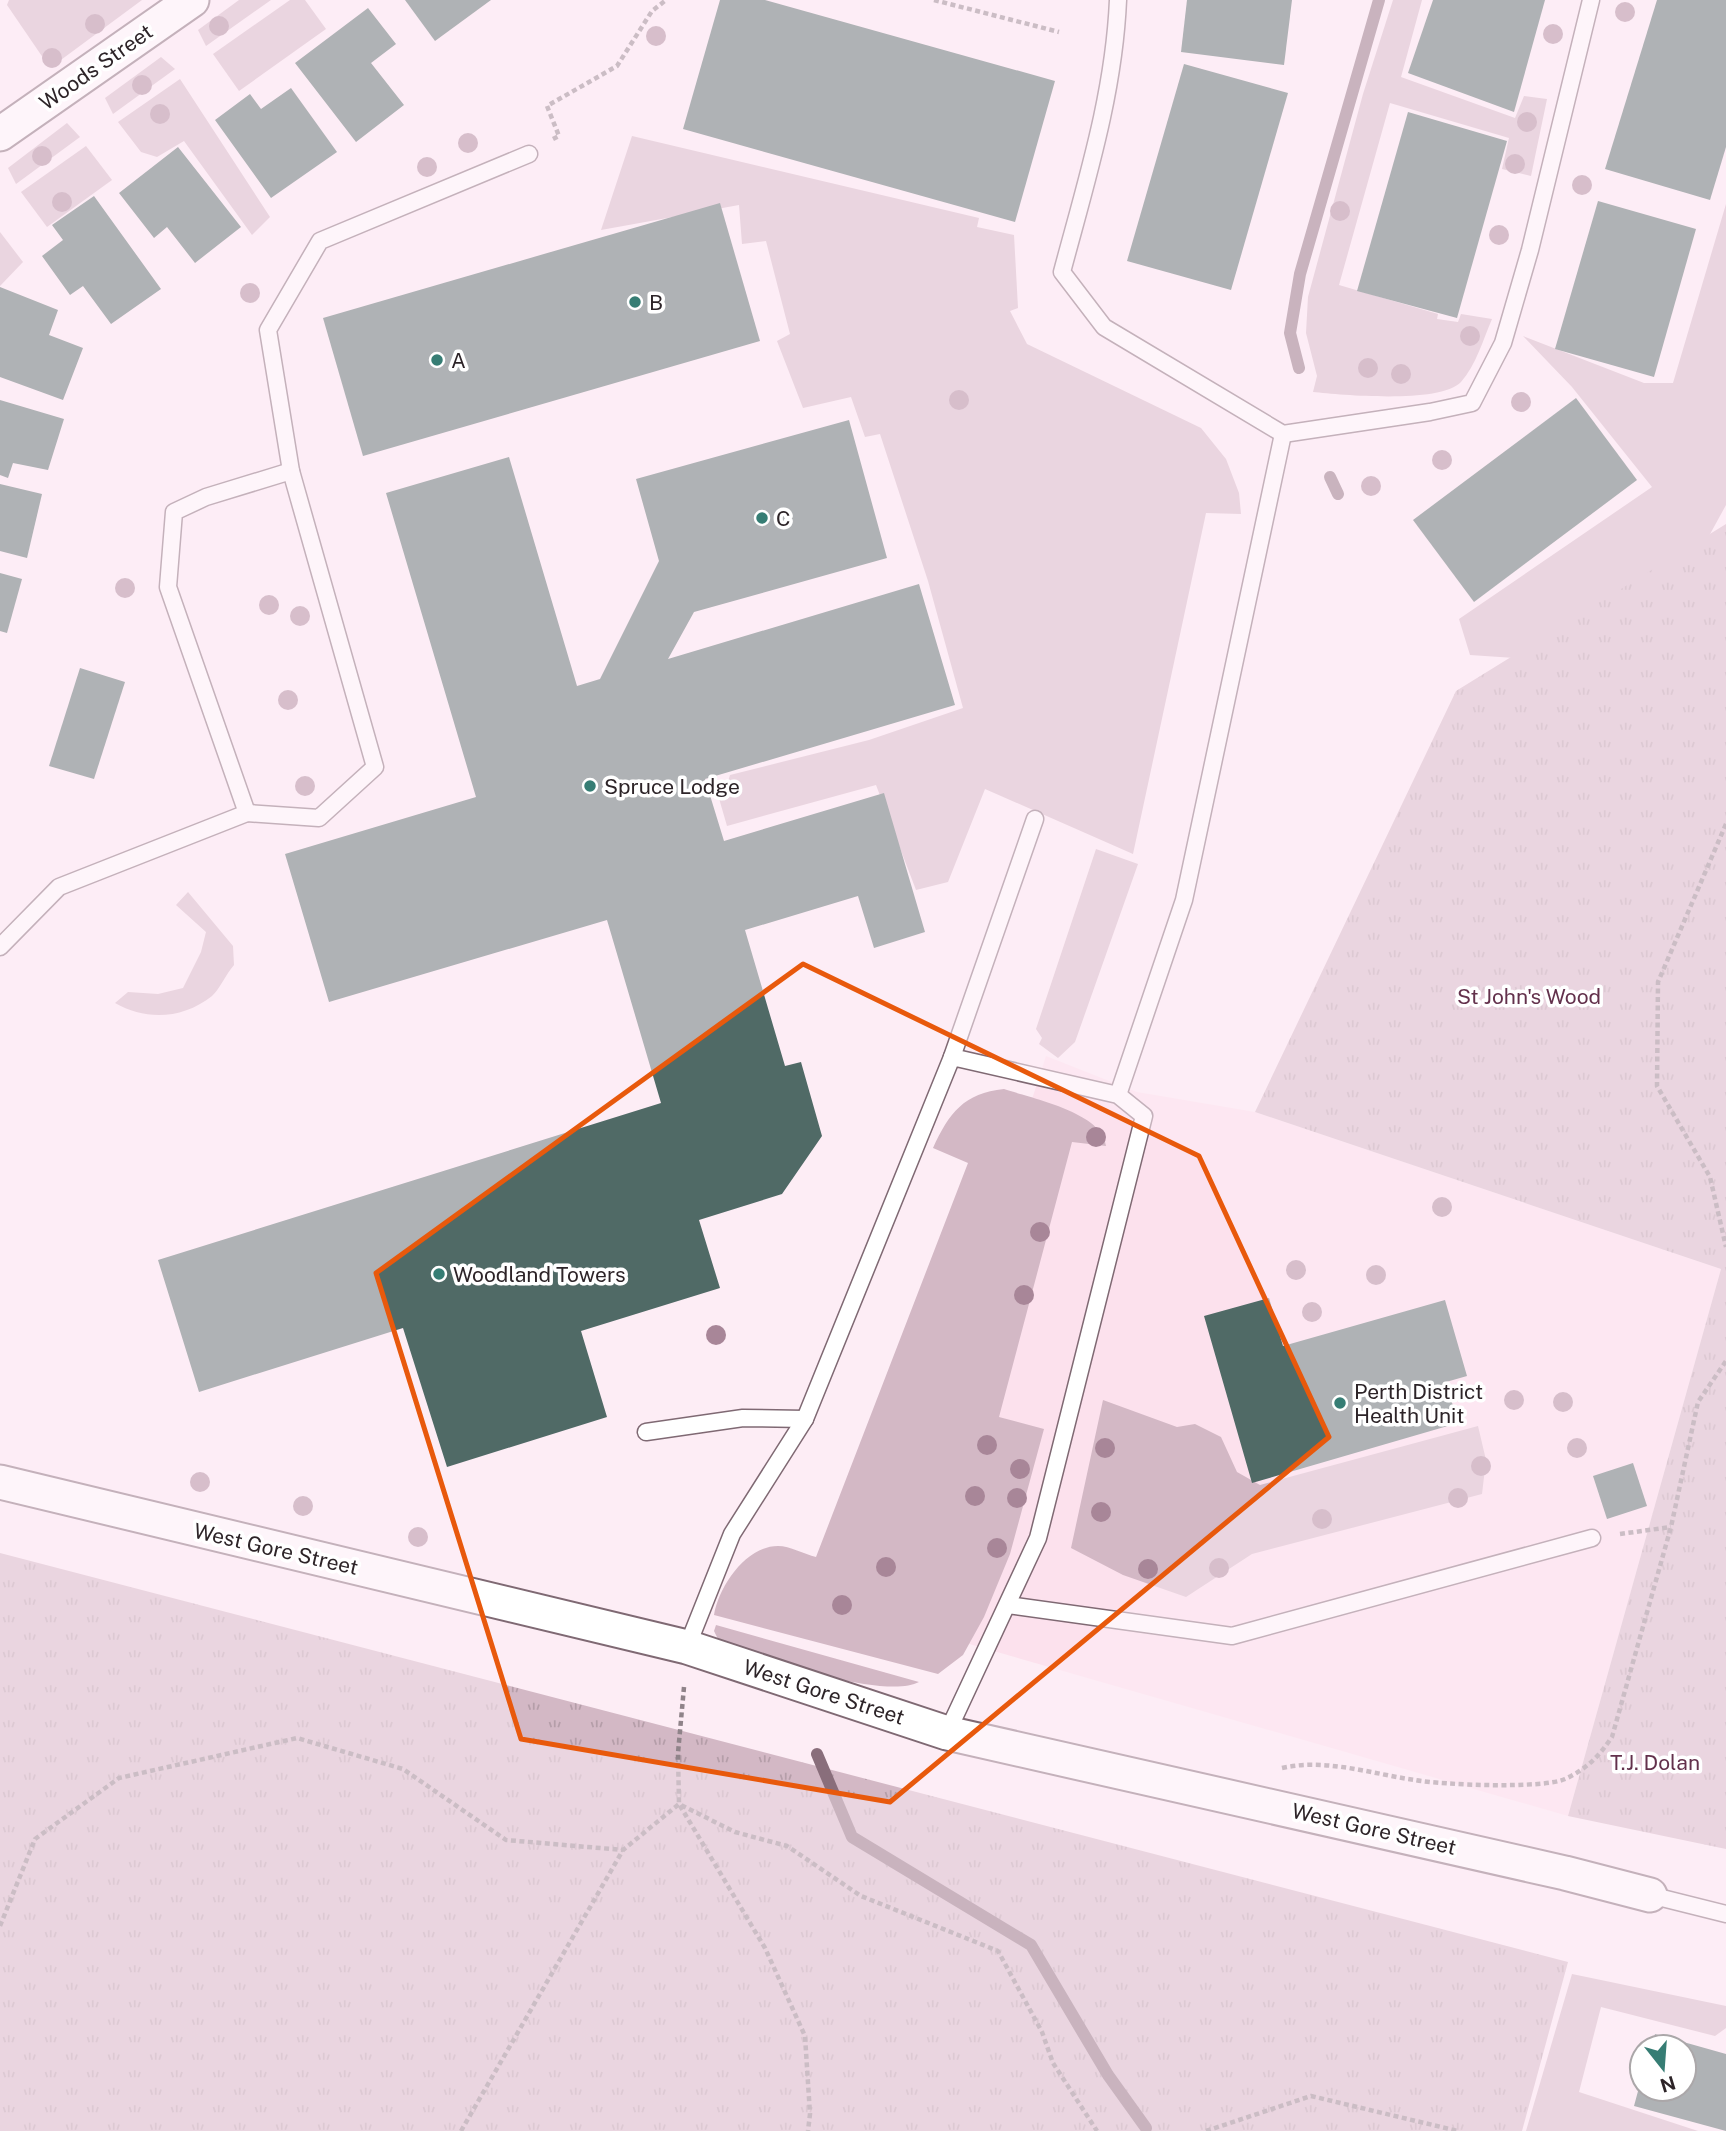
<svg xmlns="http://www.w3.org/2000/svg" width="1726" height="2131" viewBox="0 0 1726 2131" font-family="'Public Sans',sans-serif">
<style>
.built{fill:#fce1ed}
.green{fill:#d3b8c5}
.park{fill:url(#park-tufts)}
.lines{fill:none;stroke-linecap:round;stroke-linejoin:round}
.stream{stroke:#896e7b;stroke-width:12}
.building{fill:#506a66}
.service-casing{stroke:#7f6973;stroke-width:19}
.minor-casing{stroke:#7f6973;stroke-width:37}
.path{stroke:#8f8389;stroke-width:4.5;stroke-dasharray:5 3.5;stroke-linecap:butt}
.service{stroke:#fff;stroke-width:16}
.minor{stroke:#fff;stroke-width:33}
.tree{fill:#a88698}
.marked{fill:none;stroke:#e8590c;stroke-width:5;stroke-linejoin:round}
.poi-dot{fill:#367d74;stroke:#fff;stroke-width:2.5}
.labels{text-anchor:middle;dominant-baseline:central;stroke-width:7;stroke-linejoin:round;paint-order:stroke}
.street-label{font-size:21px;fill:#2d2428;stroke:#fff}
.poi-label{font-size:21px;fill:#2d2428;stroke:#fff;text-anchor:start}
.park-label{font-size:21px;fill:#63314c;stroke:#fff}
</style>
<defs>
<pattern id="park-tufts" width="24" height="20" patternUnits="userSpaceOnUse" patternTransform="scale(1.75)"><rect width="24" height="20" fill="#d3b8c5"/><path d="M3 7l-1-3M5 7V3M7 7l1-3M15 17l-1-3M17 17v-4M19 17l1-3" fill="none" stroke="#b59ea9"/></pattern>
</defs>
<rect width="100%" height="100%" fill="#fdedf5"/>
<polygon class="built" points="1046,1056 1137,1092 1255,1112 1721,1269 1568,1816 865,1614"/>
<g class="green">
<polygon points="9,0 142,0 50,68 7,5"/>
<polygon points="239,0 271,0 206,46 198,30"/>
<polygon points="290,0 305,0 326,29 239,91 213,54"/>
<path d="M1393,0h29l-21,77 114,41 9,-22 23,3 -16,77 -29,-7 7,-31 -119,-35 -51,182 99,29 -1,5 21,3 3,-8 31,5c-9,21 -16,46 -31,63 -21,22 -118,13 -148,10l4,-16 -11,-43 2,-36 55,-203z"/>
<polygon points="161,57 175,69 113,114 105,98"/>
<polygon points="180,79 270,217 252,235 184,141 157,157 141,152 118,122"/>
<polygon points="67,123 80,137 16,184 8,168"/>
<polygon points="632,136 979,218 977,227 1014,235 1018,308 1010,311 1027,344 1201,428 1226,459 1239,493 1241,514 1206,513 1133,854 985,789 948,882 916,890 876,785 727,826 716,788 727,785 730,775 869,740 963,708 928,581 880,434 865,437 851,397 803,408 777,341 790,334 766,241 742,244 739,205 601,230"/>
<polygon points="86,146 112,180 47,227 21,192"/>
<polygon points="1726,204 1726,505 1692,567 1529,659 1470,655 1459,619 1652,487 1572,387 1523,336 1644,383 1673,383"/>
<polygon points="0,232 23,262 0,286"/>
<polygon points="1096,849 1138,864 1075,1042 1058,1058 1039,1044 1042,1038 1036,1029"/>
<path d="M188,892l45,54 1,19c-8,9 -15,25 -22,31 -29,23 -66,25 -97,7l13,-11 30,2 25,-6 18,-36 5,-20 -30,-27z"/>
<path d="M1004,1089c27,9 100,24 102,57l-34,-4 -73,275 45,12 -34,125 -26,63 -21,38 -25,19 -224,-59c5,-29 32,-69 64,-69 12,0 26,8 38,11l152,-394 -35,-15c16,-35 31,-55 71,-59z"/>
<polygon points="1103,1400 1177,1427 1195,1424 1221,1437 1237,1472 1260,1485 1478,1426 1486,1460 1482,1494 1252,1554 1186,1597 1123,1575 1071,1548"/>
<path d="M716,1625l203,57c-33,18 -149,-22 -189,-33l-11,-8 -5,-10z"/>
<polygon points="1572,1974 1726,2006 1726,2028 1715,2036 1601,2007 1579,2092 1698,2131 1526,2131"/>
</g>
<g class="park">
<polygon points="1726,524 1726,1849 1568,1816 1721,1269 1255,1112 1456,691"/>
<polygon points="0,1553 1568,1962 1522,2131 0,2131"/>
</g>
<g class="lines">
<g class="stream">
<polyline points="1299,368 1290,333 1300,274 1379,0"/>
<polyline points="1330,477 1338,494"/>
<polyline points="817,1754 852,1837 1031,1945 1108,2075 1146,2128"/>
</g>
</g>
<g class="building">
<polygon points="405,0 491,0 435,41"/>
<polygon points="720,0 765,0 1055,81 1015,222 683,129"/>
<polygon points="1187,0 1292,0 1284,65 1181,52"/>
<polygon points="1433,0 1545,0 1514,112 1408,73"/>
<polygon points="1657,0 1726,0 1726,147 1710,200 1605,169"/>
<polygon points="368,8 396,44 371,63 404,105 356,142 295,63"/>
<polygon points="1184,64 1288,93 1231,290 1127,261"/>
<polygon points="291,88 337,152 271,198 215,120 250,94 261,109"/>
<polygon points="1408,112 1507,141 1457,318 1357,291"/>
<polygon points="178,147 241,227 195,263 167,227 154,238 119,193"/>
<polygon points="94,196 161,289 111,324 83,286 70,295 42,256 63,240 52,225"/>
<polygon points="1598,201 1696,229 1654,377 1555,349"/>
<polygon points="720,203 760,341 363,456 323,318"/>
<polygon points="0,287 58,310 49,335 83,348 63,400 0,377"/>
<polygon points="1576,398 1637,480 1474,602 1413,520"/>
<polygon points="0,400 64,419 48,470 13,463 8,478 0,475"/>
<polygon points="849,420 887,558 694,612 668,659 919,584 955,705 705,779 724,841 884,793 925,932 874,948 858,896 745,930 785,1066 801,1062 822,1136 782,1194 699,1220 720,1288 581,1331 607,1417 447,1467 403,1328 199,1392 158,1260 661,1103 607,920 329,1002 285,854 476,797 386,493 509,457 577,686 600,679 659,561 636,479"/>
<polygon points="0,484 42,494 27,558 0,551"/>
<polygon points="0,573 22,579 7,633 0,631"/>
<polygon points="80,668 125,682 94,779 49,766"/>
<polygon points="1269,1298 1283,1346 1445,1300 1467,1376 1446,1382 1458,1423 1252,1483 1204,1316"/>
<polygon points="1633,1463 1647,1506 1607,1519 1593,1476"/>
<polygon points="1655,2034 1726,2054 1726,2131 1634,2106 1641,2080 1642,2089 1684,2089 1684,2047 1651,2047"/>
</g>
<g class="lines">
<defs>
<g id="service">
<path d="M1118,0c-4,94 -32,182 -56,272l42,55 179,107 147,-22 42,-9 31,-60 27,-93 61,-250"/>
<polyline points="247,813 168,587 174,512 206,497 291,471"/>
<polyline points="0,947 59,887 247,813 319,818 375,767 291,471 268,330 320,241 529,154"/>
<polyline points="952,1057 1035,819"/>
<polyline points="1118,1095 1184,900 1283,434"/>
<polyline points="646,1432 743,1418 805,1419"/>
<polyline points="1008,1605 1232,1636 1592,1538"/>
<polyline points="687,1647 732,1534 805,1419 952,1057 1118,1095 1144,1116 1038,1538 947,1733"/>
<polyline points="1650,1895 1726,1914"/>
</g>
<g id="minor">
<polyline points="0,134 192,0"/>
<polyline points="0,1482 687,1647 947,1733 1565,1873 1650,1895"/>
</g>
</defs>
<use href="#service" class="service-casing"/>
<use href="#minor" class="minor-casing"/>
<g class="path">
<polyline points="934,0 1059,32"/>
<polyline points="553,139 559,136 547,106 617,66 652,11 666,0"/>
<polyline points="1726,824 1658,982 1657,1086 1710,1177 1726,1247"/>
<polyline points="1620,1534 1671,1527"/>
<polyline points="684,1687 678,1753 679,1804 765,1948 805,2036 810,2114 808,2131"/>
<path d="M1282,1768c44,-10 90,6 133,12 27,5 128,9 150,-1 22,-10 34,-23 47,-42l59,-210 27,-125 28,-41"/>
<polyline points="0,1926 35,1839 119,1778 297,1738 403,1769 506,1840 623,1850"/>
<polyline points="461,2131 623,1850 679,1804 735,1832 787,1846 861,1896 998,1951 1042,2032 1053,2063 1097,2131"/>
<polyline points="1206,2131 1311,2096 1458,2131"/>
</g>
<use href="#service" class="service"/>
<use href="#minor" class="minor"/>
</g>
<g class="tree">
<circle cx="1625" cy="12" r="10"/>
<circle cx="95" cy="24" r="10"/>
<circle cx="219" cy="26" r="10"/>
<circle cx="1553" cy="34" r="10"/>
<circle cx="656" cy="36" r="10"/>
<circle cx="52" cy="58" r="10"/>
<circle cx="142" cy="85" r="10"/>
<circle cx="160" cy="114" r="10"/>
<circle cx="1527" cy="122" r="10"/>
<circle cx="468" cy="143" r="10"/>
<circle cx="42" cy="156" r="10"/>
<circle cx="1515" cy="164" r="10"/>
<circle cx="427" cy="167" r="10"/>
<circle cx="1582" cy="185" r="10"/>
<circle cx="62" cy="202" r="10"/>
<circle cx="1340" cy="211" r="10"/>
<circle cx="1499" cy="235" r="10"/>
<circle cx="250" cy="293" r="10"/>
<circle cx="1470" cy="336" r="10"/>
<circle cx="1368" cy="368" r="10"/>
<circle cx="1401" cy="374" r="10"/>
<circle cx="959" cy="400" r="10"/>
<circle cx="1521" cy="402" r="10"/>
<circle cx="1442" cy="460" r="10"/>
<circle cx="1371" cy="486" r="10"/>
<circle cx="125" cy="588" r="10"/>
<circle cx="269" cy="605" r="10"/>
<circle cx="300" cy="616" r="10"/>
<circle cx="288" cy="700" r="10"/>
<circle cx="305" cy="786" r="10"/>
<circle cx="1096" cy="1137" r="10"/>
<circle cx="1442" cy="1207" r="10"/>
<circle cx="1040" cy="1232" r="10"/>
<circle cx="1296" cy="1270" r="10"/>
<circle cx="1376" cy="1275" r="10"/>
<circle cx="1024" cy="1295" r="10"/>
<circle cx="1312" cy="1312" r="10"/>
<circle cx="716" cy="1335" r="10"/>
<circle cx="1514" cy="1400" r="10"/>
<circle cx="1563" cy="1402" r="10"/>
<circle cx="987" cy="1445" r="10"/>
<circle cx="1105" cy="1448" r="10"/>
<circle cx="1577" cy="1448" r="10"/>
<circle cx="1481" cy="1466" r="10"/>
<circle cx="1020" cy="1469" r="10"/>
<circle cx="200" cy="1482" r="10"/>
<circle cx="975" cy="1496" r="10"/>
<circle cx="1017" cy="1498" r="10"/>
<circle cx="1458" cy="1498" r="10"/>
<circle cx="303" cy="1506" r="10"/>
<circle cx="1101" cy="1512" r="10"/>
<circle cx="1322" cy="1519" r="10"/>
<circle cx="418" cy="1537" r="10"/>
<circle cx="997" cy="1548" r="10"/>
<circle cx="886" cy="1567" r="10"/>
<circle cx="1219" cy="1568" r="10"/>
<circle cx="1148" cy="1569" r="10"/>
<circle cx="842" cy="1605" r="10"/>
</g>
<path d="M0 0H1726V2131H0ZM803,964l396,192 130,281 -439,365 -369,-63 -145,-466z" fill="#fdedf5" fill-opacity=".55" fill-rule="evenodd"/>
<path class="marked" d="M803,964l396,192 130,281 -439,365 -369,-63 -145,-466z"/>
<g class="poi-dot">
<circle cx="635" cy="302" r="7"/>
<circle cx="437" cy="360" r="7"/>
<circle cx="762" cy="518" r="7"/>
<circle cx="590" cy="786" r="7"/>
<circle cx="439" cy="1274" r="7"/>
<circle cx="1340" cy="1403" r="7"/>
</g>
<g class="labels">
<g class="street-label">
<text transform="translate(96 67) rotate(-35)">Woods Street</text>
<text transform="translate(276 1549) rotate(13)">West Gore Street</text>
<text transform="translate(824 1692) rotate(18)">West Gore Street</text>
<text transform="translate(1374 1829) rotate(13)">West Gore Street</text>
</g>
<g class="poi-label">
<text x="649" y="302">B</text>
<text x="451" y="360">A</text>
<text x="776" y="518">C</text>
<text x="604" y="786">Spruce Lodge</text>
<text x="453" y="1274">Woodland Towers</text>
<text x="1354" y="1391">Perth District<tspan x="1354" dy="24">Health Unit</tspan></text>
</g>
<g class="park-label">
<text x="1529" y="996">St John's Wood</text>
<text x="1655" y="1762">T.J. Dolan</text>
</g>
</g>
<g transform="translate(1663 2068) rotate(163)"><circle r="33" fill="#ffffff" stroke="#aba7a9" stroke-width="2"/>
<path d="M0-5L12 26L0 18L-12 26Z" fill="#367d74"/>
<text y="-10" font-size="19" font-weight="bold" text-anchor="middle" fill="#2d2428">N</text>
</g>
</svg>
